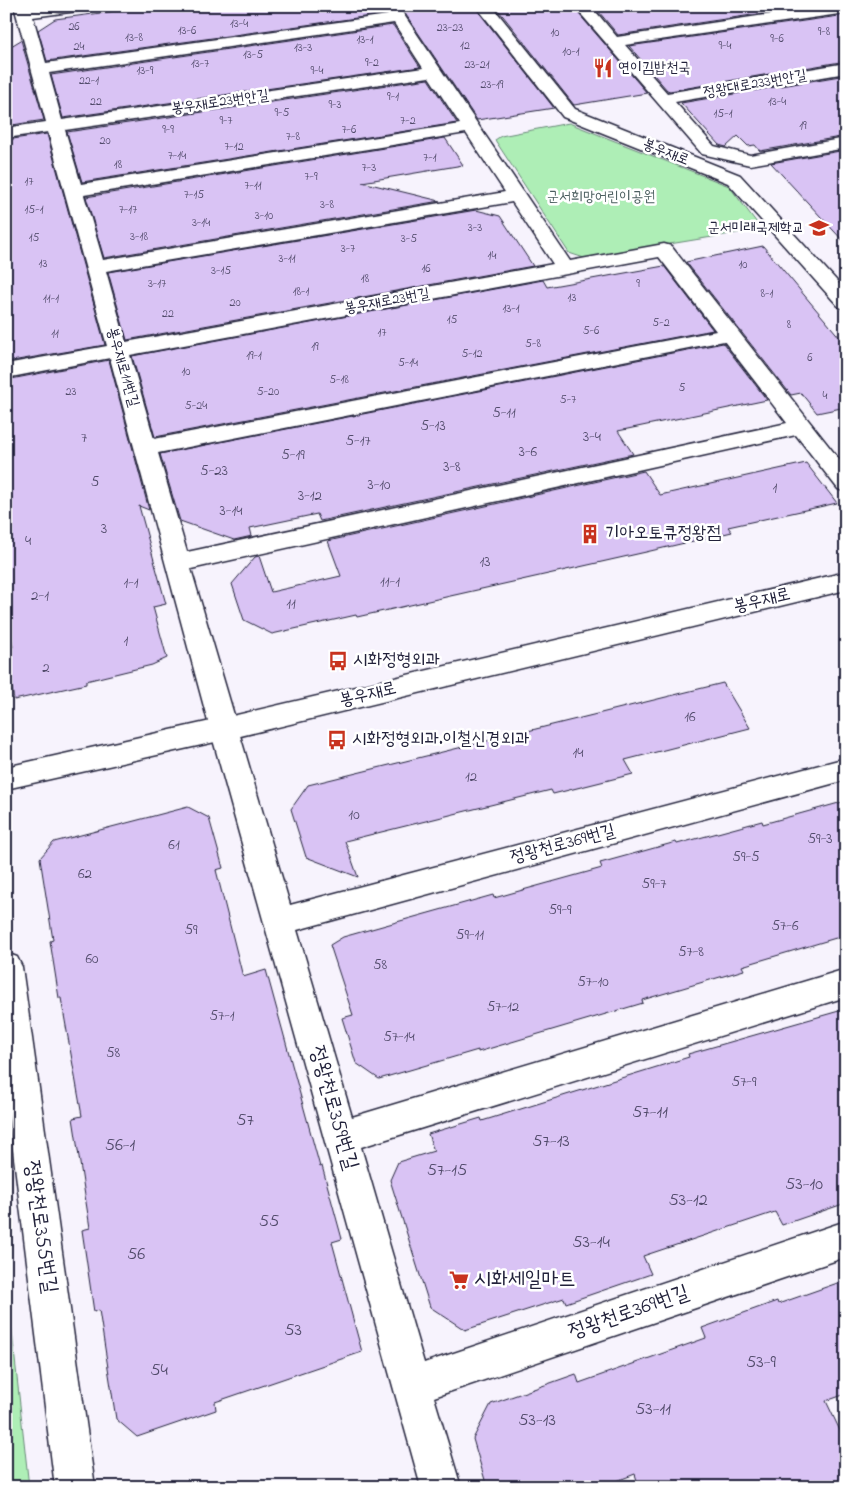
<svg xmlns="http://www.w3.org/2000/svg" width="852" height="1493" viewBox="0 0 852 1493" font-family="'Indie Flower','Poor Story',sans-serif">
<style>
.green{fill:#aeeeb6;stroke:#688878}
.building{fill:#d9c3f4;stroke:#22223b}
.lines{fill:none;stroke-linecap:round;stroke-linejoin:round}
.street-casing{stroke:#22223b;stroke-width:3}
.secondary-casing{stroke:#22223b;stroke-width:3}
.street{fill:#fff;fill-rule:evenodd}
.secondary{fill:#fff;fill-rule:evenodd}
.labels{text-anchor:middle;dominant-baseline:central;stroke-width:5;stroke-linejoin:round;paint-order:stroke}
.far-number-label{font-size:12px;fill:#504a69}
.far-poi-label{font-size:15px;fill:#22223b;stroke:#fff;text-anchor:start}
.far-street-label{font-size:15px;fill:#22223b;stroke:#fff}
.far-park-label{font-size:15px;fill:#4c5f60;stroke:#fff}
.number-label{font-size:15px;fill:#504a69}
.poi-label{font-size:18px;fill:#22223b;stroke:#fff;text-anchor:start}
.street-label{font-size:18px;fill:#22223b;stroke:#fff}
.near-number-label{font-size:18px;fill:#504a69}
.near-street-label{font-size:21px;fill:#22223b;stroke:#fff}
.near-poi-label{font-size:21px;fill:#22223b;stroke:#fff;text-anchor:start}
</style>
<rect width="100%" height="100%" fill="#f7f3fd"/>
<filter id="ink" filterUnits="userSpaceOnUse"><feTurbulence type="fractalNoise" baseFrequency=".02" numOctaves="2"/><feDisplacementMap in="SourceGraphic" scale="10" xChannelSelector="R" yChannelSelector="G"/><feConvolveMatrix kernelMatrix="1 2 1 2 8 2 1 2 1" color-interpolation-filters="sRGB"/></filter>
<g filter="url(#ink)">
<g class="green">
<polygon points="569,123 729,186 757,223 755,230 584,258 569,253 495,140 501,136"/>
<polygon points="6,1277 29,1487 6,1487"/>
</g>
<g class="building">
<polygon points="154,6 380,6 385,14 47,61 38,30 55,19"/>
<polygon points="400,6 474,6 554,108 477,120"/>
<polygon points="495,6 572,6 647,93 574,105"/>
<polygon points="594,6 812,6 618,35"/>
<polygon points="846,15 846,61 670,91 667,90 629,46"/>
<polygon points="393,25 420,67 63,118 51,75"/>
<polygon points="21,40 44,120 6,126 6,49"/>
<polygon points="846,75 846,136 760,151 755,145 748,146 738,136 726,147 719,145 681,103"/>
<polygon points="428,79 457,123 82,182 67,132"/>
<polygon points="47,134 105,345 6,362 6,140"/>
<polygon points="445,138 463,165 362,182 440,201 104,258 86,197"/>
<polygon points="846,150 846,244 771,163"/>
<polygon points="476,210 500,216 533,266 127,340 108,272"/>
<polygon points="763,246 846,345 846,407 817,413 801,393 791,395 686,262"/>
<polygon points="664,266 713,330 155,437 132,356 543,280 547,287"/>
<polygon points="723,343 767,400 618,431 633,454 320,521 317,514 250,528 252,536 234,540 180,521 160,454"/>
<polygon points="109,360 149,510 139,506 166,604 153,607 167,658 152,665 86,681 86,684 14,700 6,652 6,649 13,647 6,610 6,380"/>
<polygon points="806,463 837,503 728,527 732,532 646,552 357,617 356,615 272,634 244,620 232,584 255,557 259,556 271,592 341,576 328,541 644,471 660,495"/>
<polygon points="723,683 750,728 625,760 633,774 553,794 551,790 345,841 358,877 306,857 291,809 308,785"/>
<polygon points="846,801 846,935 742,966 744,970 642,1000 643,1003 478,1052 478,1050 379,1079 356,1063 342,1018 353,1015 330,945 343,937 493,895 494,898 602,868 600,863 676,842 677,844 762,821 763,824"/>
<polygon points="188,807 209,818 223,868 216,870 243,977 266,970 320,1167 322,1166 342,1239 332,1242 362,1352 215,1402 216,1410 137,1437 116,1419 99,1310 94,1312 82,1230 90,1228 73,1118 82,1116 61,998 59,998 50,941 53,940 40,858 54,842"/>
<polygon points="846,1009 846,1203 782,1225 775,1212 643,1256 651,1274 566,1303 564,1298 465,1330 430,1307 390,1180 398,1162 434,1151 428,1134 481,1118 482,1121 689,1057 688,1054"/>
<polygon points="846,1280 846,1394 826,1401 846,1443 846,1487 639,1487 635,1474 601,1487 487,1487 473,1439 491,1404 576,1374 579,1383 706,1338 702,1328 777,1301 778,1304"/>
</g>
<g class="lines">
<defs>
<g id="street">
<path d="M14,6h71l-3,3 -5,2 -44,6 13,46 342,-48 -6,-9h16l172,255 94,-17 7,2 175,222v24l-8,-3 -42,-54 -605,134 99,336 556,-147v22l-549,150 55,187 494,-148v28l-485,150 63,216 422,-142v36l-412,140 27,90h-40l-211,-758 -100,-371 -104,20v-14l101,-18 -59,-214 -42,6v-10l40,-6zM394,23l29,45 -361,52 -13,-47zM429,77l31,47 -379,60 -16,-54zM466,133l39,59 -402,68 -19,-65zM512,202l41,62 -427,78 -20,-71zM659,257l57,74 -562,108 -24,-84zM724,341l63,82 -600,129 -29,-99z"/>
<polygon points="476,6 492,6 575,109 740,175 846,291 846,309 839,307 728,183 563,117"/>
<polygon points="574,6 591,6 617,37 826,6 846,6 846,13 625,45 667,93 846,63 846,73 675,102 714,146 750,155 846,138 846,148 750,165 702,154"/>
<polygon points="6,953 17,957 22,967 95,1487 55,1487 6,1094"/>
</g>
<polygon id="secondary" points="846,572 846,590 224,740 6,789 6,767 224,718"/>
</defs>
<use href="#street" class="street-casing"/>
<use href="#secondary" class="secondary-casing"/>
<use href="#street" class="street"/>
<use href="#secondary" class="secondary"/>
</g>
</g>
<defs>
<symbol id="restaurant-bare" viewBox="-9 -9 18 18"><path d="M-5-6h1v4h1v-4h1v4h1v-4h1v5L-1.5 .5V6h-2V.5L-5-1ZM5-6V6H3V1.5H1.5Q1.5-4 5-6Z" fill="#c8321e" stroke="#fff" stroke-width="2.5" paint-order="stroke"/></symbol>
<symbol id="school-bare" viewBox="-9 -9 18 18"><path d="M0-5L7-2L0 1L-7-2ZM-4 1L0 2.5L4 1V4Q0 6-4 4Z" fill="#c8321e" stroke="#fff" stroke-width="2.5" paint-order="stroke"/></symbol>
<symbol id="building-bare" viewBox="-9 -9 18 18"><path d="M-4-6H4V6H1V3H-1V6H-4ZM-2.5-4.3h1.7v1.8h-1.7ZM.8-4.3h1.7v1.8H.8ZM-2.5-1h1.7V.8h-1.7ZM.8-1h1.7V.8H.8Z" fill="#c8321e" stroke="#fff" stroke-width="2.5" paint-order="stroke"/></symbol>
<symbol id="bus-bare" viewBox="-9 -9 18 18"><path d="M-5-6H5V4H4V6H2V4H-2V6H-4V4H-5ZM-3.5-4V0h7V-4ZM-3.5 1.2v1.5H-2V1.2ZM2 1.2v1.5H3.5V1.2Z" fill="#c8321e" stroke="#fff" stroke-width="2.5" paint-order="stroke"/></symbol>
<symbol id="supermarket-bare" viewBox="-9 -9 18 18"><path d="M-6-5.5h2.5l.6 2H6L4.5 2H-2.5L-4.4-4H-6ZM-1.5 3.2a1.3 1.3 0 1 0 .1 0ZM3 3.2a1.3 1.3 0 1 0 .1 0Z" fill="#c8321e" stroke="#fff" stroke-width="2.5" paint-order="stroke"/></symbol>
</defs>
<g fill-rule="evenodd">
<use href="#restaurant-bare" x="589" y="54" width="28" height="28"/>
<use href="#school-bare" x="805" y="214" width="28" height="28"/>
<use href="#building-bare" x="576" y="520" width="28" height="28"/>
<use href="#bus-bare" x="324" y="647" width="28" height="28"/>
<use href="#bus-bare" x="323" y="726" width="28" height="28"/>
<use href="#supermarket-bare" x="445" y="1266" width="28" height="28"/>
</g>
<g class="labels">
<g class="far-number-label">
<text x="239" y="24">13-4</text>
<text x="74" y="27">26</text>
<text x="450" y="28">23-23</text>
<text x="187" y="31">13-6</text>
<text x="824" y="32">9-8</text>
<text x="555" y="33">10</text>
<text x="134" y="38">13-8</text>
<text x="777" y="39">9-6</text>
<text x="365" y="40">13-1</text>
<text x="465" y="46">12</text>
<text x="725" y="46">9-4</text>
<text x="79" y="47">24</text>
<text x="303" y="48">13-3</text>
<text x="571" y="52">10-1</text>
<text x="253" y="55">13-5</text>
<text x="372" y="63">9-2</text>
<text x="200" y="64">13-7</text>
<text x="477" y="65">23-21</text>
<text x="145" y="71">13-9</text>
<text x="317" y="71">9-4</text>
<text x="89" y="81">22-1</text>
<text x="492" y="85">23-19</text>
<text x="393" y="97">9-1</text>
<text x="96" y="102">22</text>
<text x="777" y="102">13-4</text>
<text x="335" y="105">9-3</text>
<text x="282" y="113">9-5</text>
<text x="723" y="114">15-1</text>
<text x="226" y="121">9-7</text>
<text x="408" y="121">7-2</text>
<text x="803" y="126">19</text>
<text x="168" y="130">9-9</text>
<text x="349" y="130">7-6</text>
<text x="293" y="137">7-8</text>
<text x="105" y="141">20</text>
<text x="234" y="147">7-12</text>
<text x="177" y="156">7-14</text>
<text x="430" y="158">7-1</text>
<text x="118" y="165">18</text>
<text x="369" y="168">7-3</text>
<text x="311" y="177">7-9</text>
<text x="29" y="182">17</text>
<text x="253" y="186">7-11</text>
<text x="194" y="195">7-15</text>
<text x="327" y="205">3-8</text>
<text x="34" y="210">15-1</text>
<text x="128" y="210">7-17</text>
<text x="264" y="216">3-10</text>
<text x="201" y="223">3-14</text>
<text x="475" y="228">3-3</text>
<text x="139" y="237">3-18</text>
<text x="34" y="238">15</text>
<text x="409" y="239">3-5</text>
<text x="348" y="249">3-7</text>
<text x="492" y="256">14</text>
<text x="287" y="259">3-11</text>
<text x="43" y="264">13</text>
<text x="743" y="265">10</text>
<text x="426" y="269">16</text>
<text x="221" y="271">3-15</text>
<text x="365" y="279">18</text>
<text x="157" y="284">3-17</text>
<text x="638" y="284">9</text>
<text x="301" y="292">18-1</text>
<text x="767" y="294">8-1</text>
<text x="572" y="298">13</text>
<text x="51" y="299">11-1</text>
<text x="235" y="303">20</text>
<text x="511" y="309">13-1</text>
<text x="168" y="314">22</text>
<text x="452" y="320">15</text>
<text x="661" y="323">5-2</text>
<text x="789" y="325">8</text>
<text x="591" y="331">5-6</text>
<text x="382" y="333">17</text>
<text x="55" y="334">11</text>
<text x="533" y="344">5-8</text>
<text x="315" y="347">19</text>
<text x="472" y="354">5-12</text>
<text x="254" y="356">19-1</text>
<text x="810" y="358">6</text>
<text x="408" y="363">5-14</text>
<text x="186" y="372">10</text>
<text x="339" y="380">5-18</text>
<text x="682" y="388">5</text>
<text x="71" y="392">23</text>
<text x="268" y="392">5-20</text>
<text x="825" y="396">4</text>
<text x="568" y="400">5-7</text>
<text x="196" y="406">5-24</text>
</g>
<g class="far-poi-label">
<text x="618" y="68">연이김밥천국</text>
<text x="804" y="228" text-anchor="end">군서미래국제학교</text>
</g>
<g class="far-street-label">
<text transform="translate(755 84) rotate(-10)">정왕대로233번안길</text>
<text transform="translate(220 102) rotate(-8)">봉우재로23번안길</text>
<text transform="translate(666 152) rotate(22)">봉우재로</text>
<text transform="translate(387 301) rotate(-10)">봉우재로23번길</text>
<text transform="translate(123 367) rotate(74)">봉우재로11번길</text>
</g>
<g class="far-park-label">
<text x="601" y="197">군서희망어린이공원</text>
</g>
<g class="number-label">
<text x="504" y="413">5-11</text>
<text x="433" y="426">5-13</text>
<text x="592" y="437">3-4</text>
<text x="84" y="438">7</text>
<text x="358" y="441">5-17</text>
<text x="528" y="452">3-6</text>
<text x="293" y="455">5-19</text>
<text x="452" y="467">3-8</text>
<text x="214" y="471">5-23</text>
<text x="95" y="482">5</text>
<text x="379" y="485">3-10</text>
<text x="775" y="488">1</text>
<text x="310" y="496">3-12</text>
<text x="231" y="511">3-14</text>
<text x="104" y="529">3</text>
<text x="28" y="541">4</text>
<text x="485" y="562">13</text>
<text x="390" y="582">11-1</text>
<text x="131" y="583">1-1</text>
<text x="40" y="596">2-1</text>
<text x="291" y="604">11</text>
<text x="126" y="641">1</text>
<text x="46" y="668">2</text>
<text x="690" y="717">16</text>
<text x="578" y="753">14</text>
<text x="471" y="777">12</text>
<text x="354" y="815">10</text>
<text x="820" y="839">59-3</text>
<text x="174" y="845">61</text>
<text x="746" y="857">59-5</text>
<text x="85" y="874">62</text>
<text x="654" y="884">59-7</text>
<text x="560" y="910">59-9</text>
<text x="785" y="926">57-6</text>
<text x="191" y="930">59</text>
<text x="470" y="935">59-11</text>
<text x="691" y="952">57-8</text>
<text x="92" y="959">60</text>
<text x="380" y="965">58</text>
<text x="593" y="982">57-10</text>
<text x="503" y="1007">57-12</text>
<text x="222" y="1016">57-1</text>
<text x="399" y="1037">57-14</text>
<text x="113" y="1053">58</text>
<text x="744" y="1082">57-9</text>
</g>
<g class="poi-label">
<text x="605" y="534">기아오토큐정왕점</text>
<text x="353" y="661">시화정형외과</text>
<text x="352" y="740">시화정형외과.이철신경외과</text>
</g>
<g class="street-label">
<text transform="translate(762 601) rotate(-13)">봉우재로</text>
<text transform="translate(368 695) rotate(-13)">봉우재로</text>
<text transform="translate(563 845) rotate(-15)">정왕천로369번길</text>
</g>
<g class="near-number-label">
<text x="650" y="1113">57-11</text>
<text x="245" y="1121">57</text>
<text x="551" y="1142">57-13</text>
<text x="120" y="1146">56-1</text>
<text x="447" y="1171">57-15</text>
<text x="804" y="1185">53-10</text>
<text x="688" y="1201">53-12</text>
<text x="269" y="1222">55</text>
<text x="591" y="1243">53-14</text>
<text x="136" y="1255">56</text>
<text x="293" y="1331">53</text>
<text x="761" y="1363">53-9</text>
<text x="159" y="1371">54</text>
<text x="653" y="1410">53-11</text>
<text x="537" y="1421">53-13</text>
</g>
<g class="near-street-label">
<text transform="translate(333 1108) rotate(74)">정왕천로359번길</text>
<text transform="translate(40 1227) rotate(82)">정왕천로355번길</text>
<text transform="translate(629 1313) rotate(-19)">정왕천로369번길</text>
</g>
<g class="near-poi-label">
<text x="474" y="1280">시화세일마트</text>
</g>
</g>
<rect width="852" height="1493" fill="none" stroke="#fff" stroke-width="25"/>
<rect x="12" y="12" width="827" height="1468" fill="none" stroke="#22223b" stroke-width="2" filter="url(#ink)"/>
</svg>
